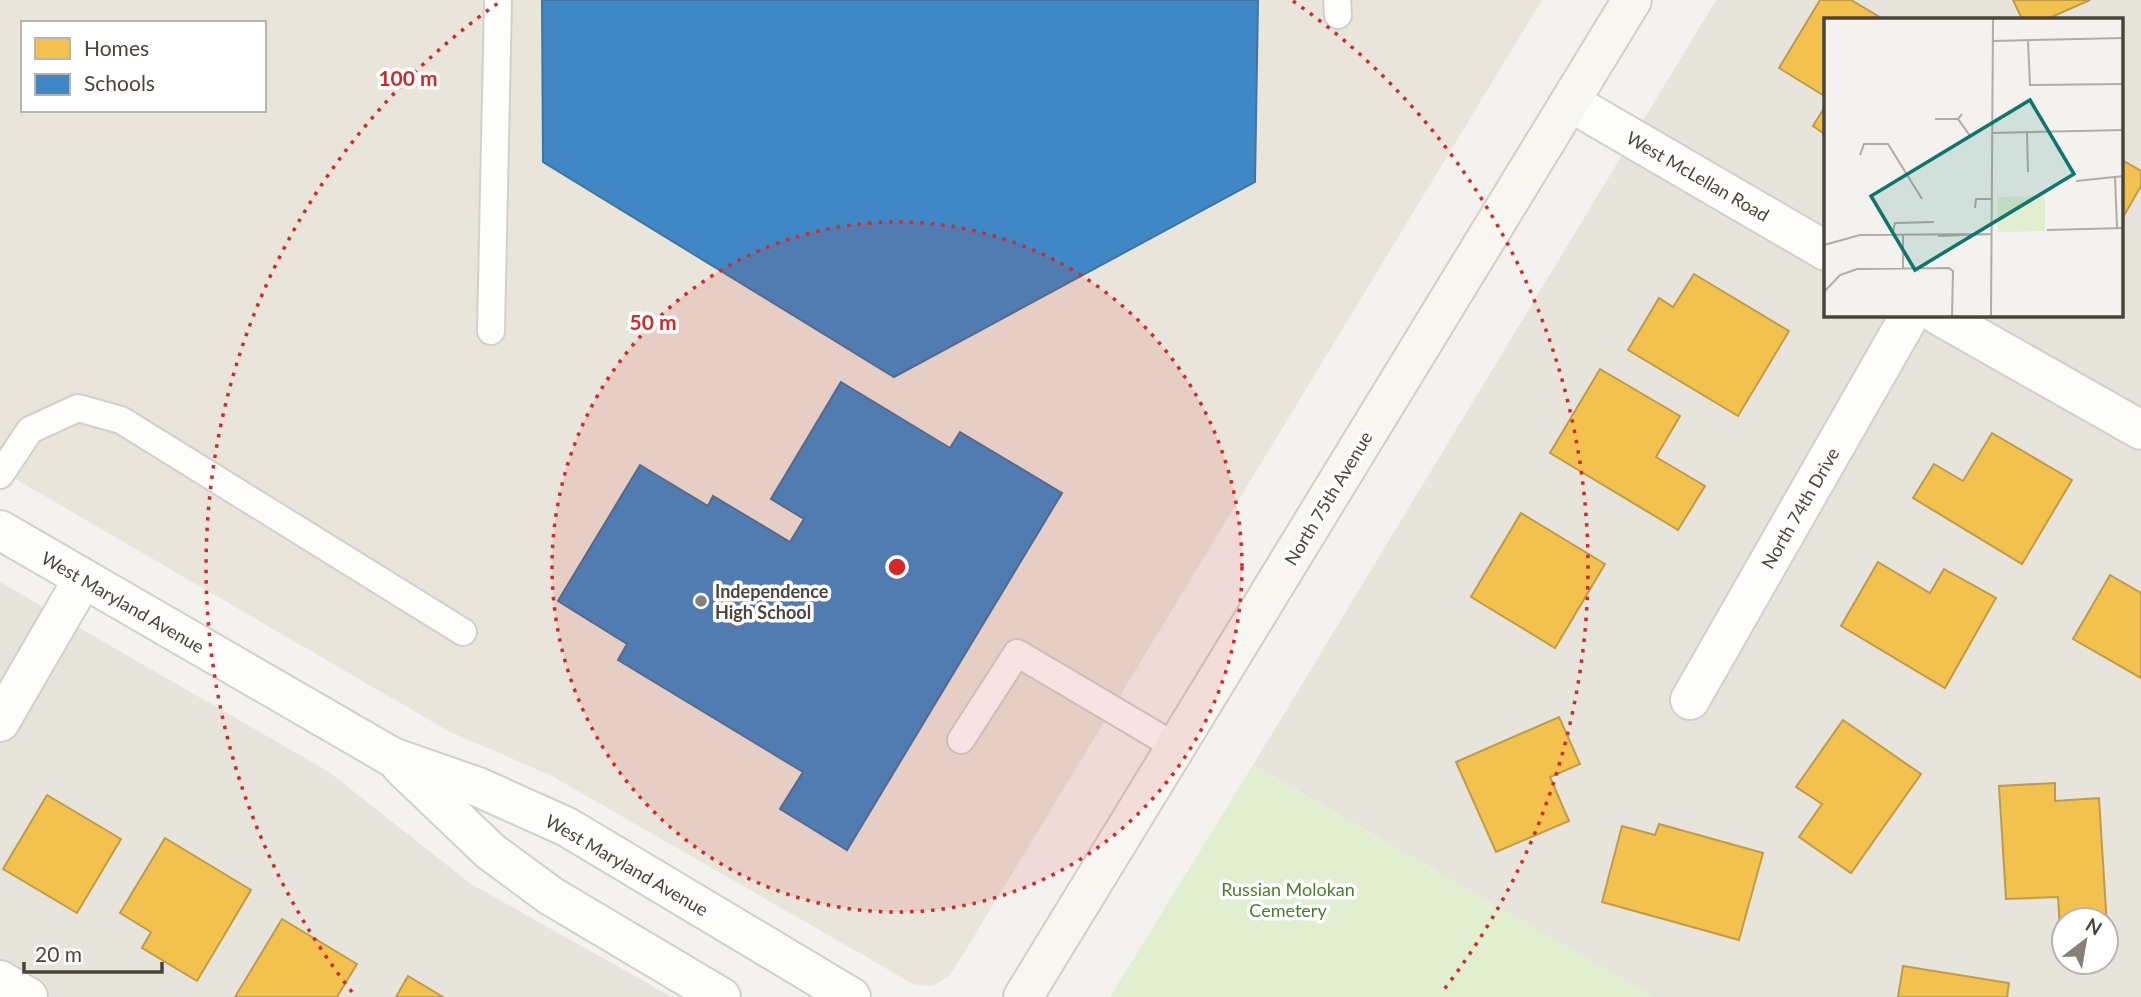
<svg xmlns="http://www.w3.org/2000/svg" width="2141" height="997" viewBox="0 0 2141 997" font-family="Lato,sans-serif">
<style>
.residential{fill:#e7e4dc;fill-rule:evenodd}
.education{fill:#eae5da;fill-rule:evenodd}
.green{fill:#e1eecf}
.homes{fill:#f2c14e;stroke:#c09c48;stroke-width:2}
.schools{fill:#3f88c5;stroke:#43749b;stroke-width:2}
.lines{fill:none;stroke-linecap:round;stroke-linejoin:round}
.service-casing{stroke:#d2d0cb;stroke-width:30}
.minor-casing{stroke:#d2d0cb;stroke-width:42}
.secondary-casing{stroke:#d3cfc5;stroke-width:42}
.service{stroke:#fdfdfc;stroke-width:26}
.minor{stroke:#fdfdfc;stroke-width:38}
.secondary{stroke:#f7f6f1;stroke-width:38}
.ring{fill:none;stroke:#d62828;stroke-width:3.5;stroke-dasharray:3.5 7}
.poi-dot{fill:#868178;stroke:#fff;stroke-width:2.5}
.labels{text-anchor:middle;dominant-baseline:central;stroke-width:7;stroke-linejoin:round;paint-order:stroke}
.street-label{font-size:18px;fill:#4b4439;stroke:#fff}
.poi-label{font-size:18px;font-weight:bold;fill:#4b4439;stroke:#fff;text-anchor:start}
.park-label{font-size:18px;fill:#4a7f2a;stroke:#fff}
.inset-road{fill:none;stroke:#b0aca6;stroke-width:2}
.view{fill:#0f766e;fill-opacity:0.15;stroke:#0f766e;stroke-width:3.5}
.inset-edge{fill:none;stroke:#4b4439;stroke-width:3.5}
.centre{fill:#d62828;stroke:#fff;stroke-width:3.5}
.ring-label{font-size:21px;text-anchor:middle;font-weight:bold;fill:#d62828;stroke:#fff;stroke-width:7;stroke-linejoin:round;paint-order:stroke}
</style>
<rect width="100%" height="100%" fill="#f4f2ee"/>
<g class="residential">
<path d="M1716,0h425v997h-487l-401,-232zM1826,19h296v296h-296zM2064,920h42v42h-42z"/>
<polygon points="0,582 329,772 471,884 672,997 0,997"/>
</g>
<path class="education" d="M0,0h1542l-572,943 -21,33 -16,10 -18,-1 -365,-210 -100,-43 -450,-262zM23,23h241v87h-241z"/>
<polygon class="green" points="1253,765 1285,784 1654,997 1110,997"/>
<g class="homes">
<polygon points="1820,0 1851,0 1883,19 1826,19 1826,97 1779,68"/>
<polygon points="2013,0 2090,0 2047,19 2022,19"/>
<polygon points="1826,105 1826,135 1813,126"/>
<polygon points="2122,160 2141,171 2141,186 2122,219"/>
<polygon points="1694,274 1789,331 1738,416 1628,350 1659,298 1673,307"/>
<polygon points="1600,369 1680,416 1656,457 1705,486 1678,530 1550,453"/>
<polygon points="1992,433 2072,480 2022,564 1913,498 1934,464 1963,481"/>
<polygon points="1521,513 1605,564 1555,648 1471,597"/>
<polygon points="1878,562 1930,593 1944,569 1996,598 1945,688 1841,626"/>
<polygon points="2110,575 2141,593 2141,678 2073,639"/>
<polygon points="1559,717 1580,764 1550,777 1569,821 1496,852 1456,762"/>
<polygon points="1843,720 1921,774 1851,873 1799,837 1822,804 1796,787"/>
<polygon points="2055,783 2055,801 2099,798 2107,927 2106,920 2064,920 2064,929 2060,929 2058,897 2006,899 1999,786"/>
<polygon points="47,795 121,839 77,913 3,869"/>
<polygon points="1659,824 1763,853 1739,940 1602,902 1622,826 1655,835"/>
<polygon points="165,838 251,890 197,981 142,948 151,932 120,913"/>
<polygon points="282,919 357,964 337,997 235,997"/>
<polygon points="1903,966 2009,983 2007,997 1898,997"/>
<polygon points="408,976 443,997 396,997"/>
</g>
<g class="schools">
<polygon points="542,0 1258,0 1255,182 894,377 543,162"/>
<polygon points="841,382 950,448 960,432 1062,493 847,850 780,809 803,772 618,660 627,644 558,601 640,465 708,506 713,496 790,542 804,519 771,499"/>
</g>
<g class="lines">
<defs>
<g id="service">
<polyline points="1337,0 1338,15"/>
<polyline points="491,331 498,0"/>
<polyline points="0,475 30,430 78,408 121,420 463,632"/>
<polyline points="961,740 1017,653 1176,747"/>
</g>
<g id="minor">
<polyline points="1570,102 1826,251"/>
<polyline points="1938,315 2141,430"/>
<polyline points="0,530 392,757 478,787 567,827 851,997"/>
<polyline points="1690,700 1910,315"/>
<polyline points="0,722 83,579"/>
<polyline points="401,766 490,851 551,896 721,997"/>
<polyline points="0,980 28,997"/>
</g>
<polyline id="secondary" points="1023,997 1632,0"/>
</defs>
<use href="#service" class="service-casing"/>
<use href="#minor" class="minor-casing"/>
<use href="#secondary" class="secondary-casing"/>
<use href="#service" class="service"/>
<use href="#minor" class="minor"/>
<use href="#secondary" class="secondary"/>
</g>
<circle cx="897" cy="567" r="345" fill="#d62828" fill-opacity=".12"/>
<g class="ring">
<circle cx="897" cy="567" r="345"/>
<path d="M352 992A691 691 0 0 1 501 1M1293 1A691 691 0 0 1 1442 992"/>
</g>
<circle class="poi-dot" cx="701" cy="601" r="7"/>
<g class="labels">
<g class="street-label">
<text transform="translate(1698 176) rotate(30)">West McLellan Road</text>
<text transform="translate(1328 498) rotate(-59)">North 75th Avenue</text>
<text transform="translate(1800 508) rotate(-60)">North 74th Drive</text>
<text transform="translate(123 602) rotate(30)">West Maryland Avenue</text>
<text transform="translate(627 865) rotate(30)">West Maryland Avenue</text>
</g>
<g class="poi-label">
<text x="715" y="591">Independence<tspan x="715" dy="21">High School</tspan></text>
</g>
<g class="park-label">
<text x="1288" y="889">Russian Molokan<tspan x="1288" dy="21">Cemetery</tspan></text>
</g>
</g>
<g transform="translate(1824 18)">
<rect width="299" height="299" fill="#f4f2ee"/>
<path d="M221,178v35l-47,1v-35z" fill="#e1eecf"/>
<path class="inset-road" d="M204,22l2,45 94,-1M169,23l131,-3M111,101h23l4,-5M134,101l13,18M168,115l132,-3M203,115l1,39M36,137l4,-11h24l34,55M291,159l2,51M252,163l48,-5M151,190l1,-9h16M223,212l77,-2M68,217l3,-12 39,-1M79,217v34M114,218l53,-2M0,227l36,-10 131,-1M0,274l16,-17 17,-6 92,-1 4,3 -1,46M167,299l2,-298"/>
<path class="view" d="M206,82l44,74 -159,96 -44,-74z"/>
<rect width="299" height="299" class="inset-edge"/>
</g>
<circle cx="897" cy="567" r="10" class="centre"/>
<g class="ring-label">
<text x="408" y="86">100 m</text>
<text x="653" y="330">50 m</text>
</g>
<rect x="21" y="21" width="245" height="91" fill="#ffffff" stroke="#b7b4b0" stroke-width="2"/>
<rect x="35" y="38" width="35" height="21" fill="#f2c14e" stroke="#b7b4b0" stroke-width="2"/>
<text x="84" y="56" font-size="21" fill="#4b4439">Homes</text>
<rect x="35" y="74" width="35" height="21" fill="#3f88c5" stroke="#b7b4b0" stroke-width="2"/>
<text x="84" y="91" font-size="21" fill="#4b4439">Schools</text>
<g transform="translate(2085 941) rotate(31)"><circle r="33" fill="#ffffff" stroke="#b7b4b0" stroke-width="2"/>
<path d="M0-5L12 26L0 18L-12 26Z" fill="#868178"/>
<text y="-10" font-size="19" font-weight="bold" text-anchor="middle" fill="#4b4439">N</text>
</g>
<path d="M24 962v10h138v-10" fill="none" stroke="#4b4439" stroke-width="3.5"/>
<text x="35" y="962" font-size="21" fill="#4b4439" stroke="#ffffff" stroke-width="5" paint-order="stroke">20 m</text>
</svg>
